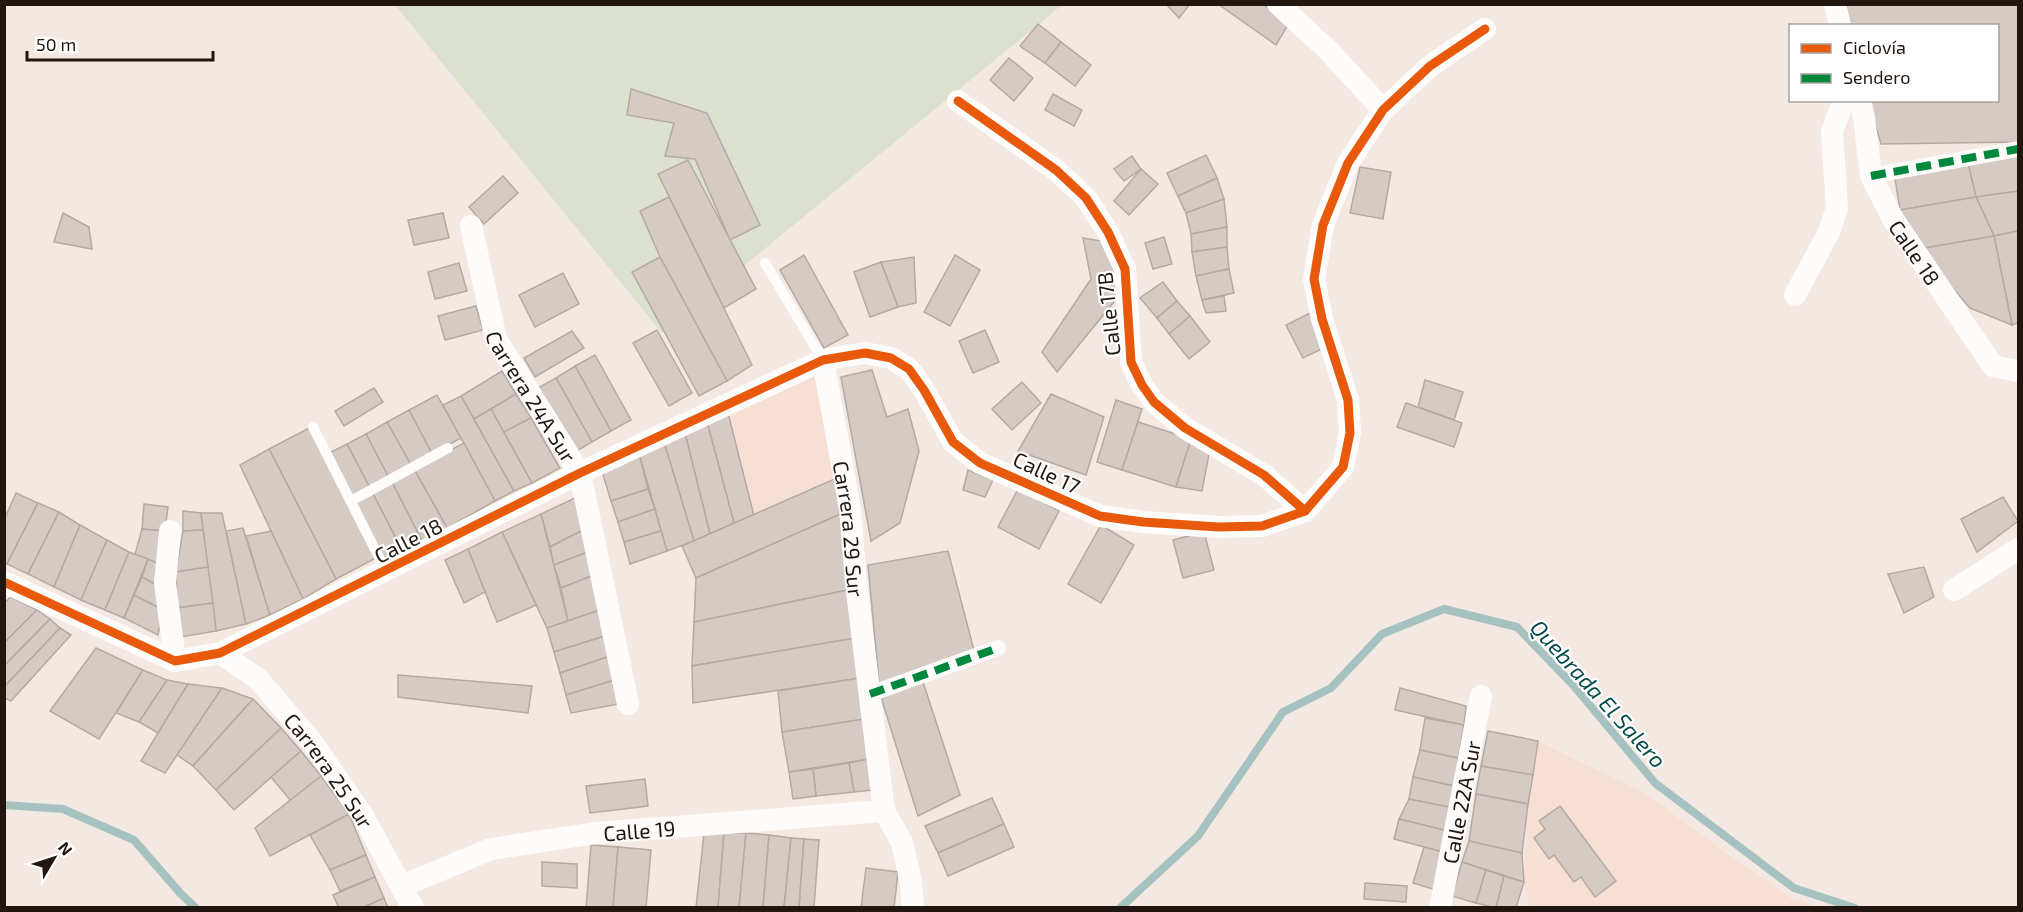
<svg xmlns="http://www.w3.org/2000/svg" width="2023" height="912" viewBox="0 0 2023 912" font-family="'Exo 2',sans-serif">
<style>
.built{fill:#f7e0d3}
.green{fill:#dbe1ce}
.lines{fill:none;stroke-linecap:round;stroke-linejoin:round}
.stream{stroke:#a6c2c0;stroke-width:8}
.building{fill:#d6cac4;stroke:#b4a9a3;stroke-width:1.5}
.service{stroke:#fdfcfb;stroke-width:10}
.pedestrian{stroke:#fdfcfb;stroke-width:16}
.minor{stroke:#fdfcfb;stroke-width:22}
.quiet{stroke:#00873e;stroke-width:8;stroke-dasharray:15 8;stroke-linecap:butt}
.cycleway-casing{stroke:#fff;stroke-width:13}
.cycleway{stroke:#e8590c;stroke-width:9}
.labels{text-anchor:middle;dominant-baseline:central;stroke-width:4.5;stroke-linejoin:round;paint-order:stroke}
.street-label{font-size:21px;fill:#221710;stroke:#fff}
.water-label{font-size:22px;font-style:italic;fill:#04494a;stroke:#fff}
</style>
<rect width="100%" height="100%" fill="#f4e9e2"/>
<g class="built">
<polygon points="822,362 839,477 754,516 727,409"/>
<polygon points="1538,741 1646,794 1739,862 1791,898 1818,907 1530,907 1524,882 1528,804"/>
</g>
<polygon class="green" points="395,5 1062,5 662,333"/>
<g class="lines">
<g class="stream">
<polyline points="4,805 63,809 134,840 181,894 196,908"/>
<polyline points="1120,908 1198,836 1283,712 1331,688 1382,634 1444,609 1517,627 1573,685 1655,783 1794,888 1855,908"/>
</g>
</g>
<g class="building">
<polygon points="1166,4 1190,4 1179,18"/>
<polygon points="1218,4 1263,4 1288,25 1276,45"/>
<polygon points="1841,4 2018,4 2018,142 1881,144 1868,100 1998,100 1998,26 1847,26"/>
<polygon points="1038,24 1061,42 1045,63 1020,46"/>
<polygon points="1061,42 1091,65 1075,86 1045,63"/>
<polygon points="1009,58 1033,78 1014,101 990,80"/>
<polygon points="631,89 707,113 760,225 730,240 695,159 665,156 674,123 627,115"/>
<polygon points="1053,94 1082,110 1074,126 1045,110"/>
<polygon points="2018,152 2018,191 1976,197 1967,159"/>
<polygon points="1206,155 1217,178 1178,196 1167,173"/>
<polygon points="1132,156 1141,169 1124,181 1114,169"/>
<polygon points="1967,159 1976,197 1900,210 1894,172"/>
<polygon points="688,160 756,289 724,308 658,174"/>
<polygon points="1360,167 1391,172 1383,219 1350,213"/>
<polygon points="1141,169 1158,184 1129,215 1114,201"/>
<polygon points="503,176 518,193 484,224 469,207"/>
<polygon points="1217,178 1224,199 1186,213 1178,196"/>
<polygon points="2018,191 2018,231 1994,236 1976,197"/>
<polygon points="669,197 752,365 727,381 660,257 640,211"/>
<polygon points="1976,197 1994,236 1919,249 1900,210"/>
<polygon points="1224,199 1227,227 1191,234 1186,213"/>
<polygon points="63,213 89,227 92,249 54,242"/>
<polygon points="443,213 449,238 414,245 408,220"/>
<polygon points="1227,227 1227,247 1192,252 1191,234"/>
<polygon points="2018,231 2018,323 2012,325 1994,236"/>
<polygon points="1994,236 2012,325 1970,308 1919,249"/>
<polygon points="1164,237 1172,264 1153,269 1145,243"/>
<polygon points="1083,238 1107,242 1122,292 1057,372 1042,352 1091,279"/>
<polygon points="1227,247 1229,269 1196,276 1192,252"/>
<polygon points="804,255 848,335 824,348 780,270"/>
<polygon points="955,255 980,270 950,326 924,312"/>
<polygon points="660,257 727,381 699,396 632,272"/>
<polygon points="914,257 916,303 898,307 881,262"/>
<polygon points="881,262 898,307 870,317 854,272"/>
<polygon points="459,263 467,291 435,299 428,272"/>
<polygon points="1229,269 1234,293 1202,300 1196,276"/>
<polygon points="563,273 579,304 535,327 519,295"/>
<polygon points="1163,282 1177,301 1157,318 1140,298"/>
<polygon points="1224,296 1226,311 1206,313 1202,300"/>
<polygon points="1177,301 1190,316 1169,334 1157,318"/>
<polygon points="476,306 483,330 445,340 438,316"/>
<polygon points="1310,313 1326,347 1303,358 1286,325"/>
<polygon points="1190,316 1210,342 1189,359 1169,334"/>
<polygon points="657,330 692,393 669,406 633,343"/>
<polygon points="985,330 999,362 973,373 959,341"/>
<polygon points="572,331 584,348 535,377 524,358"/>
<polygon points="595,355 631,420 611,431 575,366"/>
<polygon points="575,366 611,431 592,442 556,378"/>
<polygon points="872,370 887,417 908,409 919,451 900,523 871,541 841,377"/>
<polygon points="502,371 516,394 474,419 461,396"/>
<polygon points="556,378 592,442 575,452 536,389"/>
<polygon points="1425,380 1463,392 1454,420 1418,407"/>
<polygon points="1022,382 1041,403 1012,430 992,409"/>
<polygon points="374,388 383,402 344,426 335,411"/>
<polygon points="516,394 531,418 504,432 491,409"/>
<polygon points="1051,394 1104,417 1086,475 1018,451"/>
<polygon points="437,395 461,438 432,454 409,410"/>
<polygon points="461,396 514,491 495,501 443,405"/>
<polygon points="1116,400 1142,409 1122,470 1097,462"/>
<polygon points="1406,403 1462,423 1454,447 1397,427"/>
<polygon points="491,409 532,483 514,491 474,419"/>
<polygon points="727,409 754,516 734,523 706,418"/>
<polygon points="409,410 432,454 411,465 387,422"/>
<polygon points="531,418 560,468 532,483 504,432"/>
<polygon points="706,418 734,523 710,534 684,429"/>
<polygon points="387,422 411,465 389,478 366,434"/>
<polygon points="1138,422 1191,439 1176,487 1122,470"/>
<polygon points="311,427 378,557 336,579 269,449"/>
<polygon points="684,429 710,534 694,541 663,439"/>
<polygon points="366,434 389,478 370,488 347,444"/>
<polygon points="663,439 694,541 667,551 638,450"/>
<polygon points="1191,439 1210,449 1202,491 1176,487"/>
<polygon points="464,443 495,501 447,528 414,469"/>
<polygon points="347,444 370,488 352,497 329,453"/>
<polygon points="269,449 336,579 303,599 240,465"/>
<polygon points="638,450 648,489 611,501 600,465"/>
<polygon points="414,469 447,528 422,541 392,482"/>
<polygon points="968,470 993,480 985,497 963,490"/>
<polygon points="839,477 845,512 696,578 682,546"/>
<polygon points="392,482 422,541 402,550 372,492"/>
<polygon points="648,489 655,509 618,522 611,501"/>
<polygon points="1018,489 1059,511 1039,549 998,527"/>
<polygon points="372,492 402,550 384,560 354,502"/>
<polygon points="16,493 38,503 7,564 4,563 4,520"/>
<polygon points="577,497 587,528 550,547 541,514"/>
<polygon points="2003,497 2018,521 1977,552 1961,519"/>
<polygon points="38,503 59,512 28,574 7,564"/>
<polygon points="144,504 168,507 165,531 142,529"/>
<polygon points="655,509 661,531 624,542 618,522"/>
<polygon points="183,511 201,513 203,530 183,531"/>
<polygon points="59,512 80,525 54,587 28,574"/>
<polygon points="845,512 848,590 694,622 696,578"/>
<polygon points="201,513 222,513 246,624 216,631"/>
<polygon points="541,514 568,621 547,628 502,532"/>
<polygon points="80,525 107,540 81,600 54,587"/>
<polygon points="1101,525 1134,545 1101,603 1068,584"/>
<polygon points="243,528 270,615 246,624 226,531"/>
<polygon points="587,528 590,551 554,565 550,547"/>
<polygon points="142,529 165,531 161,565 135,554"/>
<polygon points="203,530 208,567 176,572 183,531"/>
<polygon points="271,531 303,599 270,615 246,536"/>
<polygon points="661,531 667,551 630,564 624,542"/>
<polygon points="502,532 536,605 497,622 468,549"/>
<polygon points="1204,532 1214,570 1183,578 1173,540"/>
<polygon points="107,540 129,552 105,610 81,600"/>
<polygon points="468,549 485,592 464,603 445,560"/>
<polygon points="590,551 594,575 561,588 554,565"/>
<polygon points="948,551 976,658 880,694 868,565"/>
<polygon points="129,552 148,559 124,618 105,610"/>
<polygon points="148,559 161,565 160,587 142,577"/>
<polygon points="208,567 213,603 177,608 176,572"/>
<polygon points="1924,567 1934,597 1904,613 1888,574"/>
<polygon points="594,575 603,609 568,621 561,588"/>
<polygon points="142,577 160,587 163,610 134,595"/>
<polygon points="848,590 855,638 692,666 694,622"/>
<polygon points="134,595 163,610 158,635 124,618"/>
<polygon points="11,597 37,610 4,643 4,603"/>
<polygon points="213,603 216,631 181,637 177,608"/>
<polygon points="603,609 608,635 554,652 547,628"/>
<polygon points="37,610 50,619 4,666 4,643"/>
<polygon points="50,619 60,628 4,687 4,666"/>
<polygon points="60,628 71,635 11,701 4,698 4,687"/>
<polygon points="608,635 613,655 560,673 554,652"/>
<polygon points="855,638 860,678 693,703 692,666"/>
<polygon points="96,648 143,670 99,739 50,711"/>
<polygon points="613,655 618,679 566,695 560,673"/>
<polygon points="143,670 167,680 139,722 116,713"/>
<polygon points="398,675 532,686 528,713 398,697"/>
<polygon points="860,678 864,719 782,732 778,691"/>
<polygon points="618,679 624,703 571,713 566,695"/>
<polygon points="922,679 960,795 918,816 880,694"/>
<polygon points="167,680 188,684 158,733 139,722"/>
<polygon points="188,684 222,688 165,773 141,761"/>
<polygon points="222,688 253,699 193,766 177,755"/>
<polygon points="1400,688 1466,706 1464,725 1395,710"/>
<polygon points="253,699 281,728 216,790 193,766"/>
<polygon points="1425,718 1464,725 1458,758 1420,750"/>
<polygon points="864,719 869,759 789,772 782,732"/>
<polygon points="281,728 301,751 234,810 216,790"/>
<polygon points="1488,731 1538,741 1533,775 1481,766"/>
<polygon points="1420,750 1458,758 1454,786 1413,777"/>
<polygon points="301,751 321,776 291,801 271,777"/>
<polygon points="869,759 873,790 854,792 849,763"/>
<polygon points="849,763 854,792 816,796 813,769"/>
<polygon points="1481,766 1533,775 1528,804 1476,794"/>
<polygon points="813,769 816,796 793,799 789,772"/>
<polygon points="321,776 349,814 270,856 255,828"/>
<polygon points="1413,777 1454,786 1449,807 1409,799"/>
<polygon points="645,779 648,806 590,813 586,786"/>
<polygon points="1476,794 1528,804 1522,853 1469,841"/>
<polygon points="992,798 1004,824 938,853 925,826"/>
<polygon points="1409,799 1449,807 1448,831 1399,819"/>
<polygon points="1560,806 1616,881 1595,897 1581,877 1574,882 1554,855 1549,859 1534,838 1545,829 1539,821"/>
<polygon points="349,814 366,855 330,870 310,835"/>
<polygon points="1399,819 1448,831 1443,852 1394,839"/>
<polygon points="1004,824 1014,847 948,876 938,853"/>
<polygon points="704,833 724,833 718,908 696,908"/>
<polygon points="724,833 746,833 739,908 718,908"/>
<polygon points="746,833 769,835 763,908 739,908"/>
<polygon points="769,835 791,838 784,908 763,908"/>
<polygon points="791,838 804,839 799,908 784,908"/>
<polygon points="804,839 819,840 814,908 799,908"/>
<polygon points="1469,841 1522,853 1524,882 1462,862"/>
<polygon points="591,845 618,847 613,908 586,908"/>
<polygon points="618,847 651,850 646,908 613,908"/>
<polygon points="1424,847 1443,852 1433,889 1413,883"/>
<polygon points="366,855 375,877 340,891 330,870"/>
<polygon points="542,862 577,864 577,888 542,886"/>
<polygon points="1462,862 1486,870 1476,903 1452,896"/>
<polygon points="866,868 898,872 894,908 861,908"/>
<polygon points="1486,870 1504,876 1496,908 1476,903"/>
<polygon points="1504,876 1524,882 1516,908 1496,908"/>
<polygon points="375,877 384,898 362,908 339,908 333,895"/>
<polygon points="1365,883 1407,886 1406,902 1364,899"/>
<polygon points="384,898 388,908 362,908"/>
</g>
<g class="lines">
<g class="service">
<polyline points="765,263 823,360"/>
<polyline points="313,427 386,571"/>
<polyline points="351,501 448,448"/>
</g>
<g class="pedestrian">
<polyline points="1871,176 2018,149"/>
<polyline points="870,694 998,648"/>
</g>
<g class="minor">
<polyline points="1278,4 1329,51 1383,110"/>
<polyline points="1835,4 1840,26"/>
<path id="s1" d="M1860,100l4,17 7,59 22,43 100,147 25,5"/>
<polyline points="958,101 1056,170 1086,198 1108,232 1125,269 1131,362 1142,385 1154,402 1185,428 1264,475 1305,511"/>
<path id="s2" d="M471,226l25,113 84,134 48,231"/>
<polyline points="1795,295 1829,232 1837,208 1832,131 1844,100"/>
<path id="s3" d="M823,360l27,149 6,75 28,227 18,31 9,41 2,25"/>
<polyline points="170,531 165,583 175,661"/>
<polyline points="4,582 175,661 220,653 580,473 823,360 865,353 891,358 909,369 924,390 953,442 980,463 1100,516 1143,522 1218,527 1262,526 1305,511 1343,467 1350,433 1348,400 1322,319 1314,279 1323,225 1348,163 1383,110 1430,66 1485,29"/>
<polyline points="1954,590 2018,549"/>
<path id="s4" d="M220,653l38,26 54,63 51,74 50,92"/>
<path id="s5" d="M402,886l89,-37 105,-16 288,-22"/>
<path id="s6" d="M1440,908l41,-212"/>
</g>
<g class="quiet">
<polyline points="1871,176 2018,149"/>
<polyline points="870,694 998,648"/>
</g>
<defs>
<g id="cycleway">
<polyline points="958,101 1056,170 1086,198 1108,232 1125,269 1131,362 1142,385 1154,402 1185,428 1264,475 1305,511"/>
<polyline points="4,582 175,661 220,653 580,473 823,360 865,353 891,358 909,369 924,390 953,442 980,463 1100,516 1143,522 1218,527 1262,526 1305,511 1343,467 1350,433 1348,400 1322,319 1314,279 1323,225 1348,163 1383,110 1430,66 1485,29"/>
</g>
</defs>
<use href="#cycleway" class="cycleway-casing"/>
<use href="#cycleway" class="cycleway"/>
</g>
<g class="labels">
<g class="street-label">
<text stroke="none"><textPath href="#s1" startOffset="165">Calle 18</textPath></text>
<text transform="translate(1108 314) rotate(-96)">Calle 17B</text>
<text stroke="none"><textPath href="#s2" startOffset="183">Carrera 24A Sur</textPath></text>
<text transform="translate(1047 472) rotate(25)">Calle 17</text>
<text stroke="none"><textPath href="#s3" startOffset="171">Carrera 29 Sur</textPath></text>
<text transform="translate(408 540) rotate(-27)">Calle 18</text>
<text stroke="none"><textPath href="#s4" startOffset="162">Carrera 25 Sur</textPath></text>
<text stroke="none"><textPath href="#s6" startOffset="108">Calle 22A Sur</textPath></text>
<text stroke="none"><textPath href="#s5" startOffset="246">Calle 19</textPath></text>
</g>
<g class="water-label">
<text transform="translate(1599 693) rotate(48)">Quebrada El Salero</text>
</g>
</g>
<rect width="2023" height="912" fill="none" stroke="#221710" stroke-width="12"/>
<rect x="1789" y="24" width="210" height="78" fill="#ffffff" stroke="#a7a29f" stroke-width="1.5"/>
<rect x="1801" y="44" width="30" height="9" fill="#e8590c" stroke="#a7a29f" stroke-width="1.5"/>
<text x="1843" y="54" font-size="18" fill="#221710">Ciclovía</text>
<rect x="1801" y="74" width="30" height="9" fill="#00873e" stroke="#a7a29f" stroke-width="1.5"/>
<text x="1843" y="84" font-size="18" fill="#221710">Sendero</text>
<g transform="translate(54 858) rotate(51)" stroke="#ffffff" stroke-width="4.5" paint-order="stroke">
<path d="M0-4.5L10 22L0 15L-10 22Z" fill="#221710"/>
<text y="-9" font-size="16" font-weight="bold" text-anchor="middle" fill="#221710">N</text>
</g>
<path d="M27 51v9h186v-9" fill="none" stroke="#221710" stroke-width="3"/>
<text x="36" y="51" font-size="18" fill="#221710" stroke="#ffffff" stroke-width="4.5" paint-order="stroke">50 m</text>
</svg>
